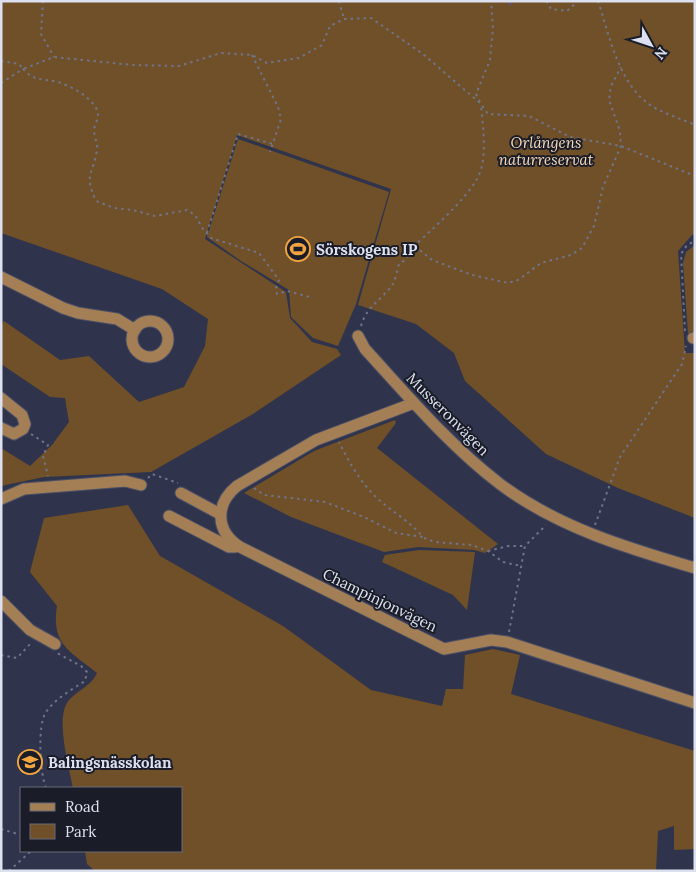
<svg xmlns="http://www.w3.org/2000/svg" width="696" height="872" viewBox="0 0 696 872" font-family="Lora,serif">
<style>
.green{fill:#705028}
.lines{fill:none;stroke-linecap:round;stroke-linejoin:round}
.stream{stroke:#545885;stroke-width:2.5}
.minor-casing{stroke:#4b5066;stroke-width:13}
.path{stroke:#6f7489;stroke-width:2;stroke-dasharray:2.5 4;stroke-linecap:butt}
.minor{stroke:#a47f55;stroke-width:11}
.labels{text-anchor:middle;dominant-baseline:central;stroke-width:4;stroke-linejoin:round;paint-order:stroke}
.park-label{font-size:15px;font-style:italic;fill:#f6d9b9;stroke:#1a1d28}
.poi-label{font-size:15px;font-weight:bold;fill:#dce0ef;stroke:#1a1d28;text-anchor:start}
.street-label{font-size:15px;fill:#dce0ef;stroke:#1a1d28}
</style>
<rect width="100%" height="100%" fill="#2f344c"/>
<g class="green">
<polygon points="1,1 695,1 695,234 692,235 678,251 685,353 695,353 695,518 618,488 546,454 465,381 454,353 416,324 358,305 391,189 237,135 205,239 286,292 290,318 312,342 337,349 341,355 253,414 151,472 44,477 1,486 1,448 30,466 52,445 69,422 65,398 50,397 1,364 1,325 4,321 60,360 89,356 139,402 184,387 205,346 208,319 162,289 1,233"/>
<polygon points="238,139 389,192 356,304 338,346 313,338 291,317 289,290 241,261 207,237"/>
<polygon points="695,245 695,333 688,334 683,263 686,252"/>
<polygon points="395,420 396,423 377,448 498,544 485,553 474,550 418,547 384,552 291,517 244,493 314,451"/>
<path d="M128,505l32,51 123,70 88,64 71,16 4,-17h17l2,-34 28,-6 27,6 -9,39 184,57v98l-21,1v-24l-16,5 -2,40h-561l-8,-7 -2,-13h96v-63h-108c-4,-20 -17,-68 -6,-85 8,-12 24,-16 30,-30 -27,-22 -46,-28 -40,-67l-27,-34 14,-54z"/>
<polygon points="419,550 475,552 467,610 453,595 382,562 385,555"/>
</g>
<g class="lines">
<polyline class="stream" points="510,1 510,4"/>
<defs>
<g id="minor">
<polyline points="1,277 63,308 78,313 117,319 135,330"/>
<circle cx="150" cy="339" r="18"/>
<path d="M358,336l7,13c43,47 84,96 135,135 57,43 127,64 195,84"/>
<polyline points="693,338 695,338"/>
<polyline points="1,398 22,415 25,424 23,429 14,434 1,428"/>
<path d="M414,403l-98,37 -79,46c-22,18 -22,45 3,61l204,102 47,-9 16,2 188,61"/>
<polyline points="181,493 220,514"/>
<polyline points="1,499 24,489 125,481 141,485"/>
<polyline points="169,516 229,547 235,547"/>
<polyline points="1,601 30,630 55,644"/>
</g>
</defs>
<use href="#minor" class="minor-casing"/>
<g class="path">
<polyline points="43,1 41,34 54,57"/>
<polyline points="339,1 344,19"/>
<polyline points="546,1 551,9 567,11 578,1"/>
<path d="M598,1c12,36 21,87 57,107 13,7 27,11 40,17"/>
<polyline points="252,55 278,107 281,119 270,152"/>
<polyline points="1,61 19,64 23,69 54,57 132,65 179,66 221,53 252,55 267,63 299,58 322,45 330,26 344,19 371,18 423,54 481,104 488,114 529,116 570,137 621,146 695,176"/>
<path d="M1,83l22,-14c12,13 19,9 35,13 14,5 30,13 38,26 5,8 -1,14 -2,22 0,7 4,13 3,19 -3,25 -14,24 -1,52l18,7 19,2 22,6 32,-6 8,5 8,14 8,9 48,15 20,27 -3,8 1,6 10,-3 23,6"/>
<polyline points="480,102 476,94 490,60 493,28 491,1"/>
<polyline points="207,233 238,134 273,144"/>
<polyline points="415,246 432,260 472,275 508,283 518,280 541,263 571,255 582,248 594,226 603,187 621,146 620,131 609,100 611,86 621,67"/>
<path d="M361,326c6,-21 21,-26 32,-42 3,-6 4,-14 6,-20 10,-5 10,-13 17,-20 18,-16 49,-44 61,-65 11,-19 6,-52 4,-73"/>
<polyline points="685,331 681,254 687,245 695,241"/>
<polyline points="31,434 48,445 43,456 48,476"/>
<polyline points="148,478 152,474 178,483"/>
<path d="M254,488l10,7 61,7 39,15 32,16 27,4c-15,-18 -35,-27 -50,-43 -14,-14 -25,-34 -34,-52"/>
<polyline points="595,525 620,457 682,364 686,346"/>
<polyline points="424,538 435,542 472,545 488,551 503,562 521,566"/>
<polyline points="488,551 508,546 525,546"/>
<polyline points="509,632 525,546 546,525"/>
<polyline points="1,655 17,658 31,643"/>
<path d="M46,788c-6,-14 -9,-63 0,-76 9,-13 25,-22 39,-31l2,-9 -6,-6 -24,-13"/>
<polyline points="1,829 21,835"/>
<polyline points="9,871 31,851"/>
</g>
<use href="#minor" class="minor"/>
</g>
<defs>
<symbol id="stadium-ring" viewBox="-11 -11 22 22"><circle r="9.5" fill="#1a1d28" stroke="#f1a540" stroke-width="1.5"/><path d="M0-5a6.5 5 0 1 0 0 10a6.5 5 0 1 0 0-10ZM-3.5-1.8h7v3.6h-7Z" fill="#f1a540"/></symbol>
<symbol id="school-ring" viewBox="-11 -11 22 22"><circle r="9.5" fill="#1a1d28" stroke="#f1a540" stroke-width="1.5"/><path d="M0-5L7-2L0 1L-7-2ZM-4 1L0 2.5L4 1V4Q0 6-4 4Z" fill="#f1a540"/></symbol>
</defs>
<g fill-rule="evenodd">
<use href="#stadium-ring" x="284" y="235" width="28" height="28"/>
<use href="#school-ring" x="16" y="748" width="28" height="28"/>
</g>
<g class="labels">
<g class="park-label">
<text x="546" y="142">Orlångens<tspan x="546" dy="17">naturreservat</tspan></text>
</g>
<g class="poi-label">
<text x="316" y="249">Sörskogens IP</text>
<text x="48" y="762">Balingsnässkolan</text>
</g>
<g class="street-label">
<text transform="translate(448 414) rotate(45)">Musseronvägen</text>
<text transform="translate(380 600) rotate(26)">Champinjonvägen</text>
</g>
</g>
<rect width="696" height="872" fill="none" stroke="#dce0ef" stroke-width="5"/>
<rect x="20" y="787" width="162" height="65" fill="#1a1d28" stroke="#686b78"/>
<rect x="30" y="803" width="25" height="8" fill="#a47f55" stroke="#686b78"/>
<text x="65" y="812" font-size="15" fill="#dce0ef">Road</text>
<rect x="30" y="824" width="25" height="15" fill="#705028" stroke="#686b78"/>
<text x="65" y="837" font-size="15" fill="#dce0ef">Park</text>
<g transform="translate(651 45) rotate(130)" stroke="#1a1d28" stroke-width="4" paint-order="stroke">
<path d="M0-4L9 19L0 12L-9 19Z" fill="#dce0ef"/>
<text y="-8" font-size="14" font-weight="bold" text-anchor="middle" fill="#dce0ef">N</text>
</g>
</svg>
